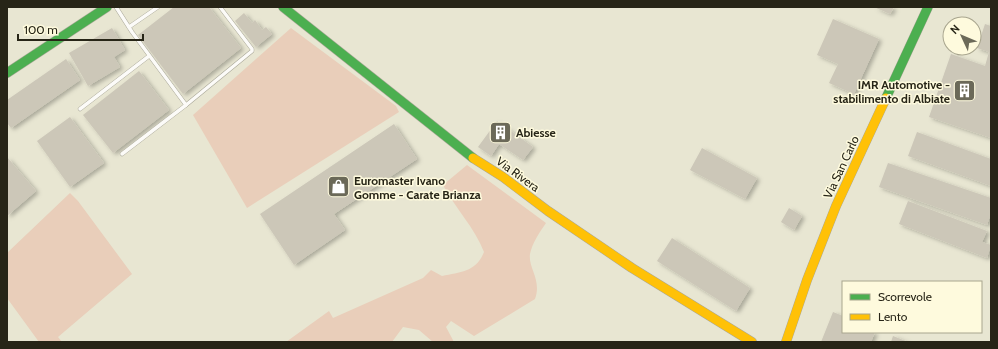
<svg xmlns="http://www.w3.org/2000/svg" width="998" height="349" viewBox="0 0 998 349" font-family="Cabin,sans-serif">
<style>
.green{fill:#e9ceba}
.building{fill:#ccc7b8;filter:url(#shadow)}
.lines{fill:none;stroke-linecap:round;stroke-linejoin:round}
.lane-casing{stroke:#aaa899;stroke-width:4.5}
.fast-casing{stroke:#aaa899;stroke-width:10}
.slow-casing{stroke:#aaa899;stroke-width:10}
.lane{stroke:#fcfbf8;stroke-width:3.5}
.fast{stroke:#4caf50;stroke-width:9}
.slow{stroke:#ffc107;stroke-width:9}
.labels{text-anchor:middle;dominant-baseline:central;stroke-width:3;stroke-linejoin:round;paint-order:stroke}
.poi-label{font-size:12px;font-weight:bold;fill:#272517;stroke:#fefadd;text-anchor:start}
.street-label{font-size:12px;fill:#272517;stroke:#fefadd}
</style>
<defs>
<filter id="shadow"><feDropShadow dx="3" dy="2" stdDeviation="2" flood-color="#0004"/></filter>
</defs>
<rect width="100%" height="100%" fill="#e8e6d2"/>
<g class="green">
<polygon points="291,28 396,106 399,112 247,208 193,115"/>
<path d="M467,165l79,58c-6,9 -14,20 -16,31 -2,14 12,26 5,45l-61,37 -23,-15 -5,6 8,15h-21l-14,-12 -16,-3 -11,15h-106l43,-31 4,7 90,-40 8,-8 11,6c19,-4 34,-4 42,-24 -9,-24 -29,-44 -41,-67z"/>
<polygon points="70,193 78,201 132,274 58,337 62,342 39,342 7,298 7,253"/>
</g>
<g class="building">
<polygon points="174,7 209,7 241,48 183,94 138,35"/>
<polygon points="874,7 894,7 890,14"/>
<polygon points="244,13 252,23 255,20 262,30 266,27 272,34 256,47 235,21"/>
<polygon points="833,19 879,39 854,94 829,83 838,64 817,55"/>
<polygon points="985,24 991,26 991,138 929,117 951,54 985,66 989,52 977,48"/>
<polygon points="112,28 125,50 114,57 120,67 88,86 69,53"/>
<polygon points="66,59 80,80 11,128 7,123 7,100"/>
<polygon points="139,71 169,110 113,153 83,115"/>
<polygon points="70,117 104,163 70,187 37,141"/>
<polygon points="497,121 533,147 523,160 499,144 491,156 478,147"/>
<polygon points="394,124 417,159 334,214 345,230 294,265 260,214"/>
<polygon points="917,132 991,159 991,186 908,156"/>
<polygon points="702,148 757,178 745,199 690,170"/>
<polygon points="7,157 36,191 7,216"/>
<polygon points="888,163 991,198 991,213 987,225 879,187"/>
<polygon points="908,201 987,231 982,242 991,245 987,258 899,224"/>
<polygon points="789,208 802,216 794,230 781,222"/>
<polygon points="672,238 750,288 736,311 657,261"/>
<polygon points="833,312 843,316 843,332 875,332 871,342 821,342"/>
<polygon points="893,336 908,342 891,342"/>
</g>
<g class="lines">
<defs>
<g id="lane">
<polyline points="116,7 132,32 186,105 122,154"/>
<polyline points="129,27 158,7"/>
<polyline points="186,105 252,51 252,49 220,7"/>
<polyline points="80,109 149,56"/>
</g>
<g id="fast">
<polyline points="283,7 473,158"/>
<polyline points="7,73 107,7"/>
<polyline points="886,98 928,7"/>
</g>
<g id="slow">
<polyline points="473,158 503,177 548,211 632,268 752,342"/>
<polyline points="786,342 807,280 836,206 886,98"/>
</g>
</defs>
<use href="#lane" class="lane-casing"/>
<use href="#fast" class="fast-casing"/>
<use href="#slow" class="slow-casing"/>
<use href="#lane" class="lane"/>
<use href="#fast" class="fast"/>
<use href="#slow" class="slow"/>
</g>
<defs>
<symbol id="building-square" viewBox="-11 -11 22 22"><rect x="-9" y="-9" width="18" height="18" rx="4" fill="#6b6958" stroke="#fefadd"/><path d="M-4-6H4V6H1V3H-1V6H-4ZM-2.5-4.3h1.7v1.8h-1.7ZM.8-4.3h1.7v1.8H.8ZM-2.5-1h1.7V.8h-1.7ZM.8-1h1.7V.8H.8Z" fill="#fff"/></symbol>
<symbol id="shop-square" viewBox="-11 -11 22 22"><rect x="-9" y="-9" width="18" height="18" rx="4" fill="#6b6958" stroke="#fefadd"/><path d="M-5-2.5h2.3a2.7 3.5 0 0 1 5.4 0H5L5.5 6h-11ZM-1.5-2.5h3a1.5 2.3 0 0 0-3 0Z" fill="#fff"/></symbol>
</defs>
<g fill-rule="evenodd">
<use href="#building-square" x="952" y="78" width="25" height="25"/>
<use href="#building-square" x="488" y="120" width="25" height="25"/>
<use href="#shop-square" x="326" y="174" width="25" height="25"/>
</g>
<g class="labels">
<g class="poi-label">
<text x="950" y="84" text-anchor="end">IMR Automotive -<tspan x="950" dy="14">stabilimento di Albiate</tspan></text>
<text x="516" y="132">Abiesse</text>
<text x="354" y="180">Euromaster Ivano<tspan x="354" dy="14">Gomme - Carate Brianza</tspan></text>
</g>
<g class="street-label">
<text transform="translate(841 167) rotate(-65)">Via San Carlo</text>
<text transform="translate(518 174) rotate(36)">Via Rivera</text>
</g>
</g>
<rect width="998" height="349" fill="none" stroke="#272517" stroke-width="16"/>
<rect x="842" y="281" width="140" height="52" fill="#fefadd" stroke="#a8a58e"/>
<rect x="850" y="294" width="20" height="6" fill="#4caf50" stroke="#a8a58e"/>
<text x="878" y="301" font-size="12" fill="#272517">Scorrevole</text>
<rect x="850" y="314" width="20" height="6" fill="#ffc107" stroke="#a8a58e"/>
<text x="878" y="321" font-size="12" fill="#272517">Lento</text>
<g transform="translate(962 36) rotate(314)"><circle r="19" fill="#fefadd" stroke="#a8a58e"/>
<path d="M0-3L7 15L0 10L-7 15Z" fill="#6b6958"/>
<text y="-6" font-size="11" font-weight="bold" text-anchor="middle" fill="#272517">N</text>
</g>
<path d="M18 34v6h125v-6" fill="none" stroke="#272517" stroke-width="2"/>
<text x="24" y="34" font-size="12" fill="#272517" stroke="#fefadd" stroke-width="3" paint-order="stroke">100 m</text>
</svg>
